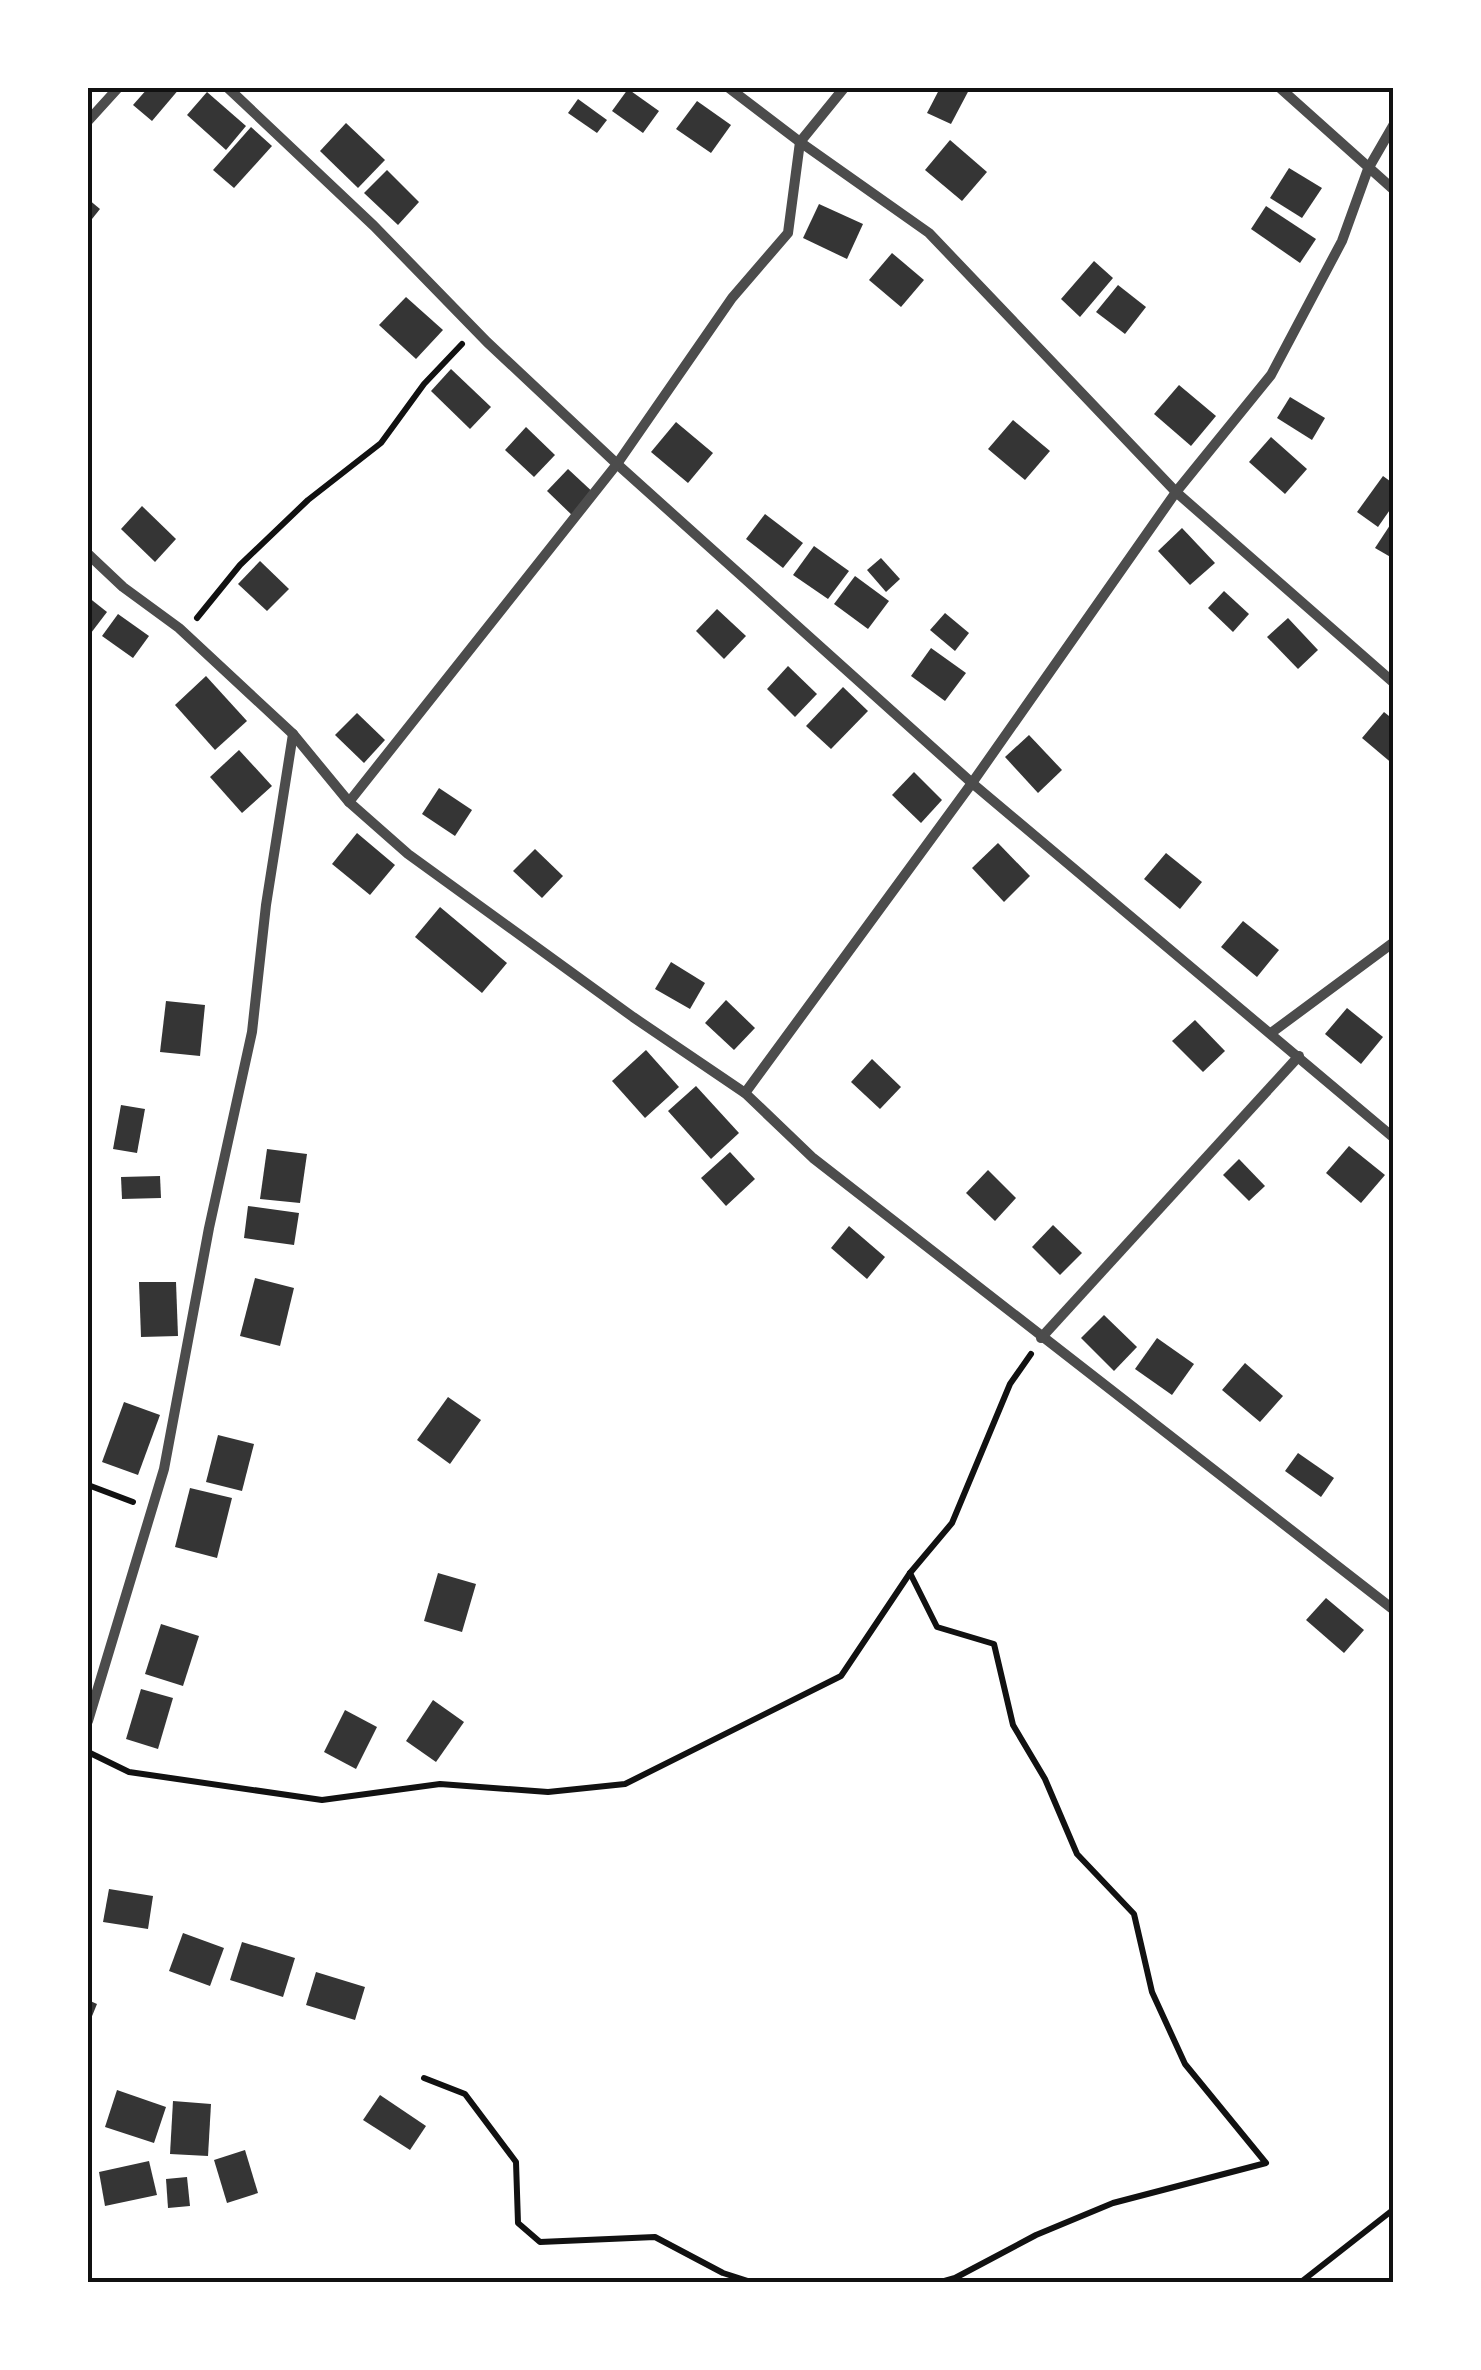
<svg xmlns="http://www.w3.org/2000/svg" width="1481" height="2370" viewBox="0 0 1481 2370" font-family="'PT Sans',sans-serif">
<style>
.building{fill:#353535}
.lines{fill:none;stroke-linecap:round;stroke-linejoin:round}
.path{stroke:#111;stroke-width:6}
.minor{stroke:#4c4c4c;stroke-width:10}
.neatline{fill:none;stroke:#111;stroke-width:4}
</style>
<rect width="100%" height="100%" fill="#fff"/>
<g class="building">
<polygon points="148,88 180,88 152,121 133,105"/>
<polygon points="940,88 970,88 951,124 927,113"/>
<polygon points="628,89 659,111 643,133 612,111"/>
<polygon points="207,92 246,126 226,150 187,115"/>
<polygon points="578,99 607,120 597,133 568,113"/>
<polygon points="697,101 731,125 711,153 676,129"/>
<polygon points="346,123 385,160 358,188 320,151"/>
<polygon points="251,127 272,146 234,188 213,170"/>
<polygon points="950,140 987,172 962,201 925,170"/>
<polygon points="1289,168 1322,188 1302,218 1270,198"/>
<polygon points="387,170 419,202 398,225 364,193"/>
<polygon points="88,199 100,209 88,224"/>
<polygon points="819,204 863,224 847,259 803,238"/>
<polygon points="1266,206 1316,239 1300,263 1251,229"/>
<polygon points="892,253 924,280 901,307 869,280"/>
<polygon points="1094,261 1113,278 1080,317 1061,299"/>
<polygon points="1118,285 1146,307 1125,334 1096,312"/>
<polygon points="406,297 443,330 416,359 379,325"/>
<polygon points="451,369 491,407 470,429 431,391"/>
<polygon points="1179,385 1216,416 1191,446 1154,414"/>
<polygon points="1290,397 1325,418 1312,440 1277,418"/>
<polygon points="1013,420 1050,451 1025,480 988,449"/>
<polygon points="676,422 713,453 688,483 651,452"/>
<polygon points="526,427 555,455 534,477 505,450"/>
<polygon points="1271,437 1307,469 1285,494 1249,462"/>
<polygon points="568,469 597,496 576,519 547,491"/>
<polygon points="1383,476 1394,484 1394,504 1378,527 1357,512"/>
<polygon points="142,506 176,539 155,562 121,529"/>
<polygon points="765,514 803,543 783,568 746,539"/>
<polygon points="1394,519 1394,559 1375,548"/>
<polygon points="1182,528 1215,563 1190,585 1158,551"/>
<polygon points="814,546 849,571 828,599 793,575"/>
<polygon points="881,558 900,579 886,592 867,570"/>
<polygon points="260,561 289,589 267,611 238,584"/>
<polygon points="855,576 889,601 868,629 834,604"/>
<polygon points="1224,591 1249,614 1233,632 1208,608"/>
<polygon points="88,597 107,612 91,633 88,630"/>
<polygon points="717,609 746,636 724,659 696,631"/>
<polygon points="945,613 969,633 955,651 930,630"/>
<polygon points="118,614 149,636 133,658 102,636"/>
<polygon points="1288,618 1318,650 1298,669 1267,637"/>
<polygon points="931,648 966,673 945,701 911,676"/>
<polygon points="788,666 817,694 795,717 767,689"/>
<polygon points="206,676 247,721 215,750 175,705"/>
<polygon points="843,687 868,711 831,749 806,726"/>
<polygon points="1384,712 1394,720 1394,765 1362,738"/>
<polygon points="357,713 385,740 364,763 335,735"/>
<polygon points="1029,735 1062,770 1038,793 1005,757"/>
<polygon points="239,750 272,786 242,813 210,777"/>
<polygon points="914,772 942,800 921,823 892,795"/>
<polygon points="439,788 472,810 455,836 422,814"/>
<polygon points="357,833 395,865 370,895 332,864"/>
<polygon points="998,843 1030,876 1004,902 972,868"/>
<polygon points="535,849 563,876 542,898 513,871"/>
<polygon points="1166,853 1202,882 1180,909 1144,879"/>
<polygon points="440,907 507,963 482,993 415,937"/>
<polygon points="1243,921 1279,950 1257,977 1221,947"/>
<polygon points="671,962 705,983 690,1009 655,989"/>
<polygon points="726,1000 755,1028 734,1050 705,1023"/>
<polygon points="166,1001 205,1005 200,1056 160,1052"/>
<polygon points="1347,1008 1383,1037 1361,1064 1325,1034"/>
<polygon points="1195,1020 1225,1051 1203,1072 1172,1041"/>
<polygon points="646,1050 679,1087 645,1118 612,1081"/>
<polygon points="872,1059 901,1087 880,1109 851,1082"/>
<polygon points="696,1086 739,1133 711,1159 668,1111"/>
<polygon points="121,1105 145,1109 137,1153 113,1149"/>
<polygon points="1349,1146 1385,1175 1361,1203 1326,1173"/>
<polygon points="267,1149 307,1154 300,1203 260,1199"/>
<polygon points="730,1152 755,1179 726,1206 701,1178"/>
<polygon points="1239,1159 1265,1186 1249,1201 1223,1175"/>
<polygon points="988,1170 1016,1198 995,1221 966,1193"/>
<polygon points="160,1176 161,1198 122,1199 121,1177"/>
<polygon points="248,1206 299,1213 294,1245 244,1238"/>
<polygon points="1053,1225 1082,1253 1060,1275 1032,1247"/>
<polygon points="849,1226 885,1257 867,1279 831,1248"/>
<polygon points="255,1278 294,1288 280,1346 240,1336"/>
<polygon points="139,1282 176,1282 178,1336 141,1337"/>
<polygon points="1104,1315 1137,1347 1114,1371 1081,1338"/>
<polygon points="1157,1338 1194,1364 1172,1395 1135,1369"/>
<polygon points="1245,1363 1283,1396 1260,1422 1222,1390"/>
<polygon points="448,1397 481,1420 450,1464 417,1440"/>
<polygon points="124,1402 160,1415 138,1475 102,1462"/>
<polygon points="218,1435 254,1444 242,1491 206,1482"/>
<polygon points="1298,1453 1334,1478 1321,1497 1285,1471"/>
<polygon points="190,1488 232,1498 217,1558 175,1547"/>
<polygon points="438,1573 476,1584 462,1632 424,1621"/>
<polygon points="1326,1598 1364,1630 1344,1653 1306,1620"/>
<polygon points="161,1624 199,1636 183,1686 145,1674"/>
<polygon points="141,1689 173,1698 158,1749 126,1739"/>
<polygon points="433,1700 464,1722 436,1762 406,1741"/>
<polygon points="345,1710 377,1727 356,1769 324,1752"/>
<polygon points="109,1889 153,1896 148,1929 103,1922"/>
<polygon points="183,1933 224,1948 210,1986 169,1971"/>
<polygon points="242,1942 295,1958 283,1997 230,1980"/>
<polygon points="316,1972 365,1987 355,2020 306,2005"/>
<polygon points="88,2000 97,2004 88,2026"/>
<polygon points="117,2090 166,2107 154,2143 105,2127"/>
<polygon points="380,2095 426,2126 410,2150 363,2120"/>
<polygon points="173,2101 211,2104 208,2156 170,2154"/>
<polygon points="245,2150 258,2193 227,2203 214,2160"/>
<polygon points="149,2161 157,2195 105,2206 99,2172"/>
<polygon points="187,2177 190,2206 168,2208 166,2179"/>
</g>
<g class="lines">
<g class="path">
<polyline points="197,618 240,565 308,500 381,443 424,384 462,344"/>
<polyline points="88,1485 133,1502"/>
<polyline points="910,1573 937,1627 994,1644 1013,1725 1045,1779 1077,1854 1134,1914 1152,1992 1185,2064 1266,2163 1113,2203 1036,2235 955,2278 941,2282"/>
<polyline points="88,1752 129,1772 322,1800 440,1784 548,1792 625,1784 841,1676 910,1573 952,1523 1010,1384 1031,1354"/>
<polyline points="424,2078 465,2094 516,2162 518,2223 540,2242 655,2237 723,2273 751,2282"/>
<polyline points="1301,2282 1394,2209"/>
</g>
<g class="minor">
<polyline points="228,88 374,226 487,342 617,464 972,783 1394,1138"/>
<polyline points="729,88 800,142 929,233 1176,492 1394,683"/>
<polyline points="1280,88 1394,190"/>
<polyline points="88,121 118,88"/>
<polyline points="88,554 123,587 179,628 293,734 349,802 408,854 633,1017 745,1093 813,1158 1394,1610"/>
<polyline points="349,802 617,464 732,298 788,233 800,142 844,88"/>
<polyline points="1271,1033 1394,942"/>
<polyline points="745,1093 972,783 1176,492 1271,375 1342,241 1368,169 1394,124"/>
<polyline points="1041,1338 1299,1056"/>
<polyline points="88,1721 164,1469 209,1228 252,1032 266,905 293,734"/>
</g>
</g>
<rect width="1481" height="2370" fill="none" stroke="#ffffff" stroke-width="180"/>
<rect x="90" y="90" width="1301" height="2190" class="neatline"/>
</svg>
